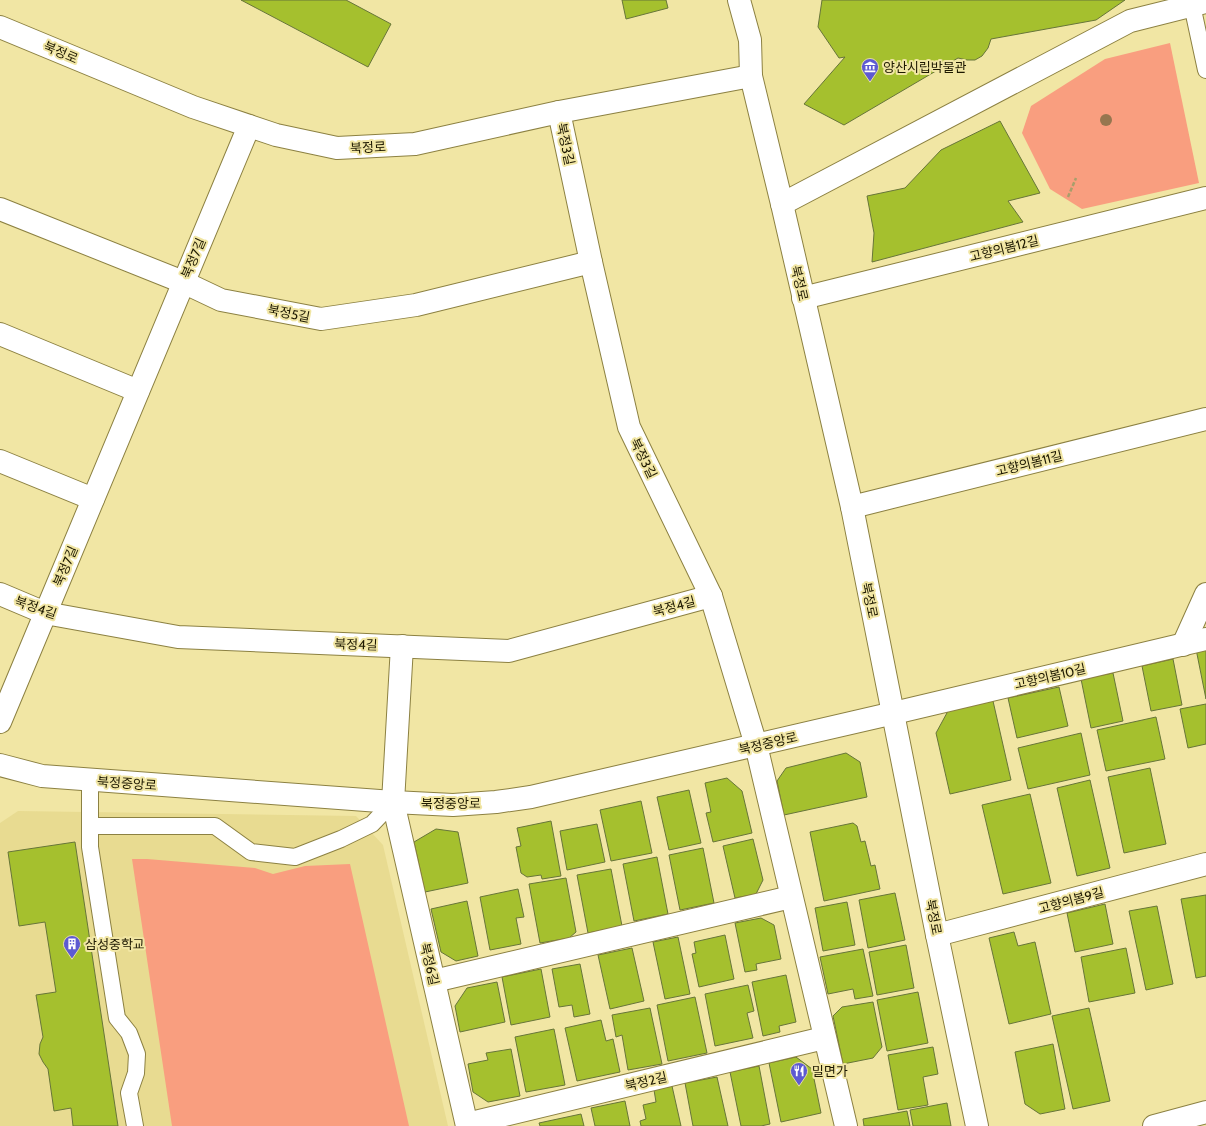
<svg xmlns="http://www.w3.org/2000/svg" width="1206" height="1126" viewBox="0 0 1206 1126" font-family="Cabin,'Noto Sans KR',sans-serif">
<style>
.built{fill:#e8db91}
.green{fill:#f99e7f}
.building{fill:#a5c02e;stroke:#677539}
.lines{fill:none;stroke-linecap:round;stroke-linejoin:round}
.service-casing{stroke:#8c8142;stroke-width:18}
.minor-casing{stroke:#8c8142;stroke-width:24}
.tertiary-casing{stroke:#8c8142;stroke-width:24}
.path{stroke:#a89f6b;stroke-width:2.5;stroke-dasharray:4 2;stroke-linecap:butt}
.service{stroke:#fff;stroke-width:16}
.minor{stroke:#fff;stroke-width:22}
.tertiary{stroke:#fff;stroke-width:22}
.tree{fill:#96764f}
.labels{text-anchor:middle;dominant-baseline:central;stroke-width:4;stroke-linejoin:round;paint-order:stroke}
.street-label{font-size:13px;fill:#1d1800;stroke:#f1e6a4}
.poi-label{font-size:13px;fill:#1d1800;stroke:#f1e6a4;text-anchor:start}
</style>
<rect width="100%" height="100%" fill="#f1e6a4"/>
<polygon class="built" points="18,811 356,816 383,845 448,1126 0,1126 0,823"/>
<g class="green">
<polygon points="1170,43 1199,183 1082,209 1050,189 1022,133 1031,106 1105,59"/>
<polygon points="132,859 147,859 255,868 273,874 305,866 350,864 409,1126 172,1126"/>
</g>
<g class="building">
<polygon points="241,0 346,0 391,24 368,67"/>
<polygon points="622,0 666,0 668,8 626,19"/>
<polygon points="822,0 1125,0 1096,20 991,39 988,48 982,56 975,60 967,60 958,58 844,125 804,104 845,57 839,58 818,27"/>
<polygon points="1000,121 1040,193 1008,201 1023,222 872,262 874,233 867,196 905,188 941,150"/>
<polygon points="1206,647 1206,699 1196,649"/>
<polygon points="1173,659 1182,705 1151,711 1142,666"/>
<polygon points="1113,673 1123,721 1091,728 1081,679"/>
<polygon points="1059,687 1068,726 1017,738 1008,698"/>
<polygon points="993,701 1011,780 950,794 936,733 948,711"/>
<polygon points="1206,704 1206,744 1188,748 1180,709"/>
<polygon points="1156,717 1165,759 1106,771 1097,730"/>
<polygon points="1081,733 1090,775 1028,789 1018,748"/>
<polygon points="846,753 860,762 867,797 784,815 777,781 786,768"/>
<polygon points="1150,768 1166,844 1124,853 1108,777"/>
<polygon points="727,778 742,791 752,833 713,842 706,813 711,812 705,783"/>
<polygon points="1090,780 1110,868 1077,876 1057,788"/>
<polygon points="689,790 701,843 669,850 657,797"/>
<polygon points="1030,794 1051,883 1003,894 982,805"/>
<polygon points="641,801 652,853 611,861 600,810"/>
<polygon points="551,821 561,876 542,879 541,875 527,877 521,873 516,847 521,846 517,828"/>
<polygon points="853,823 857,826 861,842 865,841 871,866 875,865 880,889 824,901 810,832"/>
<polygon points="597,824 605,862 567,870 560,831"/>
<polygon points="436,829 458,832 468,883 425,892 414,842"/>
<polygon points="753,839 763,880 756,894 735,898 723,846"/>
<polygon points="75,842 118,1126 73,1126 71,1108 54,1111 48,1069 43,1062 39,1054 40,1044 43,1037 36,995 56,992 45,922 19,926 8,852"/>
<polygon points="703,848 714,903 680,910 669,855"/>
<polygon points="657,857 668,914 634,921 623,864"/>
<polygon points="611,869 622,926 588,933 577,875"/>
<polygon points="566,878 576,932 569,938 540,943 529,884"/>
<polygon points="518,889 524,917 516,918 521,944 490,950 480,897"/>
<polygon points="895,893 905,940 868,948 859,900"/>
<polygon points="1206,895 1206,976 1196,978 1181,899"/>
<polygon points="467,901 478,956 456,961 441,952 431,909"/>
<polygon points="847,902 855,945 823,951 815,908"/>
<polygon points="1105,904 1113,944 1075,952 1067,913"/>
<polygon points="1157,906 1173,984 1146,990 1129,911"/>
<polygon points="761,918 774,925 781,959 756,964 757,970 745,972 735,923"/>
<polygon points="1014,932 1018,946 1035,942 1051,1014 1009,1024 989,938"/>
<polygon points="725,935 734,979 699,987 692,954 696,953 694,942"/>
<polygon points="678,937 690,994 665,999 653,942"/>
<polygon points="906,945 914,988 877,995 869,952"/>
<polygon points="632,948 644,1001 610,1009 598,955"/>
<polygon points="1126,948 1135,993 1089,1002 1081,957"/>
<polygon points="863,949 873,996 855,999 853,989 828,994 820,957"/>
<polygon points="580,964 590,1014 574,1017 572,1005 559,1007 552,969"/>
<polygon points="541,969 550,1017 511,1025 502,977"/>
<polygon points="786,975 796,1022 779,1026 780,1032 763,1036 752,982"/>
<polygon points="497,982 505,1022 460,1032 455,1006 467,988"/>
<polygon points="748,985 754,1011 747,1013 753,1038 715,1046 705,994"/>
<polygon points="918,992 928,1043 887,1051 877,1000"/>
<polygon points="695,997 707,1053 668,1061 657,1005"/>
<polygon points="873,1002 882,1047 873,1058 843,1064 833,1016 842,1007"/>
<polygon points="650,1008 662,1064 628,1070 622,1035 616,1037 612,1015"/>
<polygon points="1089,1008 1110,1101 1073,1109 1052,1016"/>
<polygon points="601,1020 606,1041 613,1039 620,1072 577,1081 565,1028"/>
<polygon points="554,1029 565,1085 526,1092 515,1037"/>
<polygon points="1053,1044 1065,1109 1040,1114 1025,1104 1015,1052"/>
<polygon points="933,1047 938,1074 923,1077 928,1105 898,1110 888,1055"/>
<polygon points="511,1049 520,1096 488,1102 473,1092 468,1064 488,1060 486,1053"/>
<polygon points="796,1057 812,1069 821,1113 781,1122 769,1063"/>
<polygon points="759,1066 770,1124 761,1126 741,1126 730,1072"/>
<polygon points="717,1077 728,1126 693,1126 685,1083"/>
<polygon points="672,1086 681,1126 641,1126 640,1121 646,1119 643,1105 656,1102 654,1090"/>
<polygon points="625,1101 630,1126 595,1126 591,1108"/>
<polygon points="947,1103 951,1126 913,1126 910,1110"/>
<polygon points="907,1111 910,1126 864,1126 863,1119"/>
<polygon points="581,1114 584,1126 540,1126 539,1123"/>
</g>
<g class="lines">
<defs>
<g id="service">
<polyline points="1192,5 1206,70"/>
<polyline points="90,780 90,847 117,1018 129,1033 137,1054 136,1073 129,1093 135,1126"/>
<polyline points="90,826 215,826 251,852 295,857 341,839 372,824 393,802"/>
</g>
<g id="minor">
<polyline points="739,0 750,40 751,76"/>
<polyline points="559,112 591,262 629,427 711,596 756,745 846,1126"/>
<polyline points="782,204 1130,21 1206,2"/>
<polyline points="0,209 183,282 221,300 321,319 416,305 591,262"/>
<polyline points="803,298 1206,198"/>
<polyline points="0,334 138,391"/>
<polyline points="0,461 93,499"/>
<polyline points="852,507 1206,419"/>
<polyline points="0,594 45,613 178,637 509,651 711,596"/>
<polyline points="1183,645 1206,594"/>
<polyline points="402,646 393,802 467,1126"/>
<polyline points="894,713 1206,639"/>
<polyline points="0,722 249,126"/>
<polyline points="937,935 1206,864"/>
<polyline points="434,981 791,897"/>
<polyline points="467,1124 824,1038"/>
</g>
<g id="tertiary">
<polyline points="0,27 193,107 276,135 337,148 415,144 559,112 751,76 782,204 852,507 937,935 977,1126"/>
<polyline points="0,765 42,776 393,802 453,805 496,802 531,797 894,713"/>
<polyline points="1154,1126 1206,1112"/>
</g>
</defs>
<use href="#service" class="service-casing"/>
<use href="#minor" class="minor-casing"/>
<use href="#tertiary" class="tertiary-casing"/>
<polyline class="path" points="1068,197 1076,178"/>
<use href="#service" class="service"/>
<use href="#minor" class="minor"/>
<use href="#tertiary" class="tertiary"/>
</g>
<circle class="tree" cx="1106" cy="120" r="6"/>
<defs>
<symbol id="museum-pin" viewBox="-11 -11 22 30"><path d="M0 17L-7.5 6A9.5 9.5 0 1 1 7.5 6Z" fill="#5d5ad2" stroke="#f1e6a4"/><path d="M0-6L6-3V-2H-6V-3ZM-5-1h2V3h-2ZM-1-1h2V3h-2ZM3-1h2V3H3ZM-6 4H6V6H-6Z" fill="#fff"/></symbol>
<symbol id="building-pin" viewBox="-11 -11 22 30"><path d="M0 17L-7.5 6A9.5 9.5 0 1 1 7.5 6Z" fill="#5d5ad2" stroke="#f1e6a4"/><path d="M-4-6H4V6H1V3H-1V6H-4ZM-2.5-4.3h1.7v1.8h-1.7ZM.8-4.3h1.7v1.8H.8ZM-2.5-1h1.7V.8h-1.7ZM.8-1h1.7V.8H.8Z" fill="#fff"/></symbol>
<symbol id="restaurant-pin" viewBox="-11 -11 22 30"><path d="M0 17L-7.5 6A9.5 9.5 0 1 1 7.5 6Z" fill="#5d5ad2" stroke="#f1e6a4"/><path d="M-5-6h1v4h1v-4h1v4h1v-4h1v5L-1.5 .5V6h-2V.5L-5-1ZM5-6V6H3V1.5H1.5Q1.5-4 5-6Z" fill="#fff"/></symbol>
</defs>
<g fill-rule="evenodd">
<use href="#museum-pin" x="860" y="57" width="20" height="27"/>
<use href="#building-pin" x="62" y="934" width="20" height="27"/>
<use href="#restaurant-pin" x="789" y="1061" width="20" height="27"/>
</g>
<g class="labels">
<g class="street-label">
<text transform="translate(61 52) rotate(23)">북정로</text>
<text transform="translate(566 144) rotate(78)">북정3길</text>
<text transform="translate(368 147) rotate(-3)">북정로</text>
<text transform="translate(1004 248) rotate(-14)">고향의봄12길</text>
<text transform="translate(193 258) rotate(-67)">북정7길</text>
<text transform="translate(800 283) rotate(77)">북정로</text>
<text transform="translate(289 313) rotate(11)">북정5길</text>
<text transform="translate(644 458) rotate(64)">북정3길</text>
<text transform="translate(1029 463) rotate(-14)">고향의봄11길</text>
<text transform="translate(65 566) rotate(-67)">북정7길</text>
<text transform="translate(870 600) rotate(78)">북정로</text>
<text transform="translate(674 606) rotate(-15)">북정4길</text>
<text transform="translate(36 607) rotate(19)">북정4길</text>
<text transform="translate(356 644) rotate(2)">북정4길</text>
<text transform="translate(1050 676) rotate(-13)">고향의봄10길</text>
<text transform="translate(768 743) rotate(-13)">북정중앙로</text>
<text transform="translate(127 783) rotate(4)">북정중앙로</text>
<text x="451" y="803">북정중앙로</text>
<text transform="translate(1071 900) rotate(-15)">고향의봄9길</text>
<text transform="translate(934 917) rotate(79)">북정로</text>
<text transform="translate(430 964) rotate(77)">북정6길</text>
<text transform="translate(646 1081) rotate(-13)">북정2길</text>
</g>
<g class="poi-label">
<text x="883" y="67">양산시립박물관</text>
<text x="85" y="944">삼성중학교</text>
<text x="812" y="1071">밀면가</text>
</g>
</g>
</svg>
